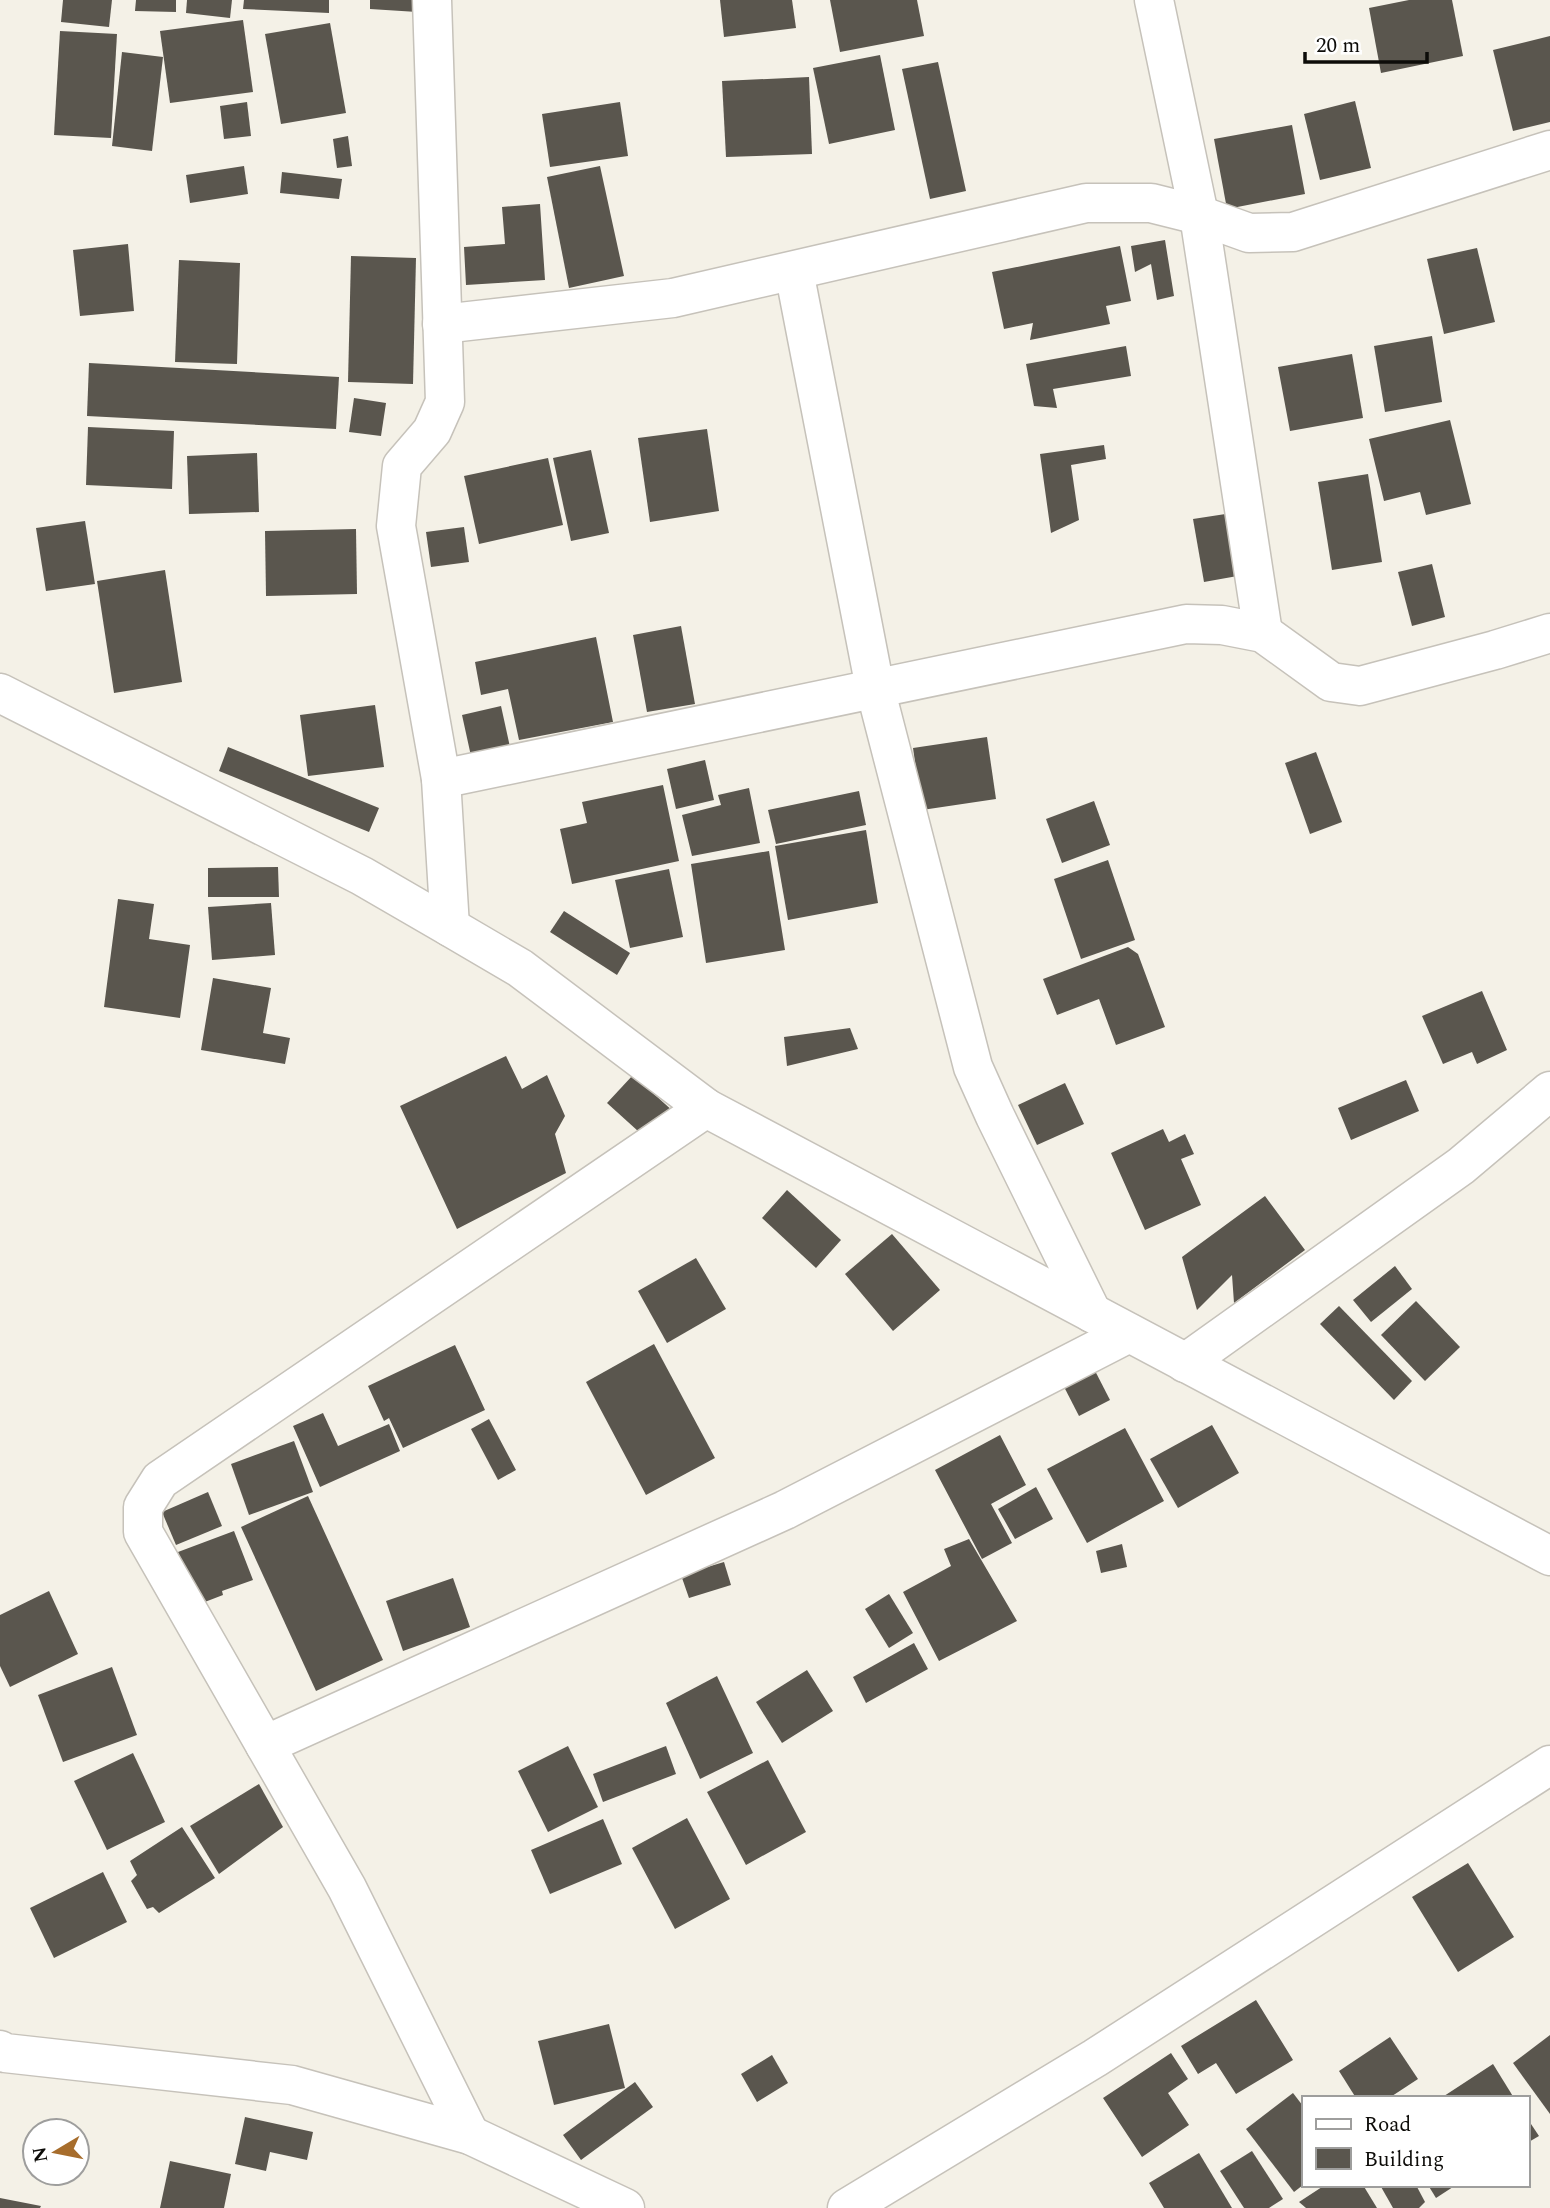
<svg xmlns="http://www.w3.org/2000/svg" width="1550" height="2208" viewBox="0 0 1550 2208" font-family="Spectral,serif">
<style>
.building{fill:#5a564e}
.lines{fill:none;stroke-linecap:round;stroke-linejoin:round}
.minor-casing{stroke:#c6c2ba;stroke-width:41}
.tertiary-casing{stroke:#c6c2ba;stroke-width:41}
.minor{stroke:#fff;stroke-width:38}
.tertiary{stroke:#fff;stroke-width:38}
</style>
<rect width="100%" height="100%" fill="#f4f1e7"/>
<g class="building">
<polygon points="63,0 112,0 109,27 61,22"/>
<polygon points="136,0 176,0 176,12 135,11"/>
<polygon points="187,0 232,0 230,18 186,13"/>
<polygon points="244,0 329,0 329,13 243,9"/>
<polygon points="370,0 434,0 433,13 370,9"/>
<polygon points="720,0 792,0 796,28 724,37"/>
<polygon points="830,0 917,0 924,36 840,52"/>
<polygon points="1409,0 1452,0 1463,56 1381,73 1369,8"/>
<polygon points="243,20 253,92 170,103 160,31"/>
<polygon points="330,23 346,113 281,124 265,34"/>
<polygon points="60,31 117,34 111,138 54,135"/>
<polygon points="1550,36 1550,122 1513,131 1493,50"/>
<polygon points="122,52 163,57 152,151 112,146"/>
<polygon points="880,55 895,130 829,144 813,68"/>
<polygon points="938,62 966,191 930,199 902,69"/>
<polygon points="809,77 812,154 726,157 722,81"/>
<polygon points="1355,101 1371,168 1320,180 1304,114"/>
<polygon points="247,102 251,136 224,139 220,106"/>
<polygon points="620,102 628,156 550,167 542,114"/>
<polygon points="1292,125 1305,194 1227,209 1214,139"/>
<polygon points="348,136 352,166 337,168 333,139"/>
<polygon points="244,166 248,194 190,203 186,175"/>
<polygon points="600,166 624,276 569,288 547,177"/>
<polygon points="282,172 342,179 339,199 280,193"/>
<polygon points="540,204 545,280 466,285 464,247 505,244 502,207"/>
<polygon points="1165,240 1174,296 1157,300 1151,264 1135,272 1131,246"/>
<polygon points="128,244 134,311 80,316 73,250"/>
<polygon points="1120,246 1131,301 1106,306 1110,324 1030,340 1033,323 1004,329 992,272"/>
<polygon points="1477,248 1495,322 1444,334 1427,259"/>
<polygon points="351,256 416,258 413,384 348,382"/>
<polygon points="179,260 240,263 237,364 175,362"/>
<polygon points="1432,336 1442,402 1385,412 1374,346"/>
<polygon points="1126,346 1131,376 1053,389 1057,408 1034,406 1026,364"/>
<polygon points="1352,354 1363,418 1290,431 1278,367"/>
<polygon points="89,363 339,377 336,429 87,416"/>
<polygon points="354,398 386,403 381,436 349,432"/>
<polygon points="1450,420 1471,504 1426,515 1420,492 1384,501 1369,439"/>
<polygon points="88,427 174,431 172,489 86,485"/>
<polygon points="707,429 719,511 650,522 638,438"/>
<polygon points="1104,445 1106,459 1071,465 1079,520 1051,533 1040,454"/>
<polygon points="591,450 609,533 571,541 553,458"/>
<polygon points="257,453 259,512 189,514 187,456"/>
<polygon points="548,458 563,525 479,544 464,476"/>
<polygon points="1368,474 1382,562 1332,570 1318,482"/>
<polygon points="1232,513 1243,575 1204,582 1193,519"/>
<polygon points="85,521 95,584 46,591 36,528"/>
<polygon points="464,527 469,562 431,567 426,532"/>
<polygon points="356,529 357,594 266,596 265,531"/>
<polygon points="1432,564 1445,617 1412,626 1398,572"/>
<polygon points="165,570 182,682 114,693 97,581"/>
<polygon points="681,626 695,704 647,712 633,635"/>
<polygon points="596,637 613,722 519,740 508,689 481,695 475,662"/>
<polygon points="375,705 384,767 308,776 300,715"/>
<polygon points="501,706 510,747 471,756 462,715"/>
<polygon points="987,737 996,799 922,810 913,748"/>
<polygon points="228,747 379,808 369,832 219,771"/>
<polygon points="1316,752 1342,822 1310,834 1285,763"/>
<polygon points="705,760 714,800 676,809 667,769"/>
<polygon points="663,785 679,861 572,884 560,829 587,823 582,802"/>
<polygon points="749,788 760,843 692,856 682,815 721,805 718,795"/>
<polygon points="859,791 866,825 776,844 768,810"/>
<polygon points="1094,801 1110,845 1062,863 1046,819"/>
<polygon points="866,830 878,903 788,920 775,846"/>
<polygon points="769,851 785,950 706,963 691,864"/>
<polygon points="1108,860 1135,940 1081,959 1054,879"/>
<polygon points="278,867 279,897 208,897 208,868"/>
<polygon points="669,869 683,937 630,948 615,880"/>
<polygon points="118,899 154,904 149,939 190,945 180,1018 104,1007"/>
<polygon points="271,903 275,955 212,960 208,907"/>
<polygon points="564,911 630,953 617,975 550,932"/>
<polygon points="1128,947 1138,954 1165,1027 1116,1045 1099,999 1057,1015 1043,979"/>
<polygon points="213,978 271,988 263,1033 290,1038 285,1064 201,1050"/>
<polygon points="1482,991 1507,1050 1477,1064 1472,1052 1443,1064 1422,1016"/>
<polygon points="850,1028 858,1049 787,1066 784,1037"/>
<polygon points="506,1056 522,1089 547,1075 565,1116 555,1134 566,1173 457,1229 400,1106"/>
<polygon points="633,1075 675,1113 649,1141 607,1103"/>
<polygon points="1406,1080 1419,1111 1351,1140 1338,1108"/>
<polygon points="1065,1083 1084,1124 1037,1145 1018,1105"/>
<polygon points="1163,1129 1169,1142 1185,1134 1194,1154 1181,1159 1201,1205 1145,1230 1111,1153"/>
<polygon points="787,1190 841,1240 816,1268 762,1218"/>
<polygon points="1265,1196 1305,1250 1234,1303 1232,1275 1197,1310 1182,1257"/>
<polygon points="892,1234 940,1290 893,1331 845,1274"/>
<polygon points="696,1258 726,1309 667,1343 638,1291"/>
<polygon points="1395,1266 1412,1289 1371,1322 1353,1300"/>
<polygon points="1416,1301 1460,1347 1425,1381 1381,1335"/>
<polygon points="1339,1306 1412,1381 1394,1400 1320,1324"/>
<polygon points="654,1344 715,1458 646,1495 586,1382"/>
<polygon points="455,1345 485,1410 403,1448 389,1418 384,1421 368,1386"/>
<polygon points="1091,1363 1110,1400 1079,1416 1060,1379"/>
<polygon points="323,1413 338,1446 389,1424 400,1451 320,1487 293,1426"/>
<polygon points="489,1419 516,1470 498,1480 471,1429"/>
<polygon points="1212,1425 1239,1473 1178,1508 1150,1459"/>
<polygon points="1125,1428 1164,1501 1087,1543 1047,1469"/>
<polygon points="1000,1435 1026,1485 991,1504 1012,1543 982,1559 935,1470"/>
<polygon points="294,1441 313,1492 249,1515 231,1464"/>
<polygon points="1036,1487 1053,1519 1015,1539 998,1509"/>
<polygon points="208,1492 222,1526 176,1545 162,1512"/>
<polygon points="308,1496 383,1660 316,1691 241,1527"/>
<polygon points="234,1531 253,1580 222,1591 223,1595 197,1605 178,1552"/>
<polygon points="969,1539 1017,1621 939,1661 903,1592 951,1566 944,1549"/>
<polygon points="1122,1544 1127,1567 1101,1573 1096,1551"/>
<polygon points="724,1562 731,1585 689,1598 681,1575"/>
<polygon points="453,1578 470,1627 403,1651 386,1601"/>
<polygon points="49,1591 78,1654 10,1687 0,1666 0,1615"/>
<polygon points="889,1594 913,1633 889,1648 865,1609"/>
<polygon points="914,1643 928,1669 866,1703 853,1677"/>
<polygon points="112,1667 137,1735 63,1762 38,1695"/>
<polygon points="807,1670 833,1711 782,1743 756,1702"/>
<polygon points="717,1676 753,1753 700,1779 666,1703"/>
<polygon points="568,1746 598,1807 548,1832 518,1771"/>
<polygon points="666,1746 676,1774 603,1802 593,1774"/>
<polygon points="133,1753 165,1822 107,1850 74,1781"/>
<polygon points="768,1760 806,1832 746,1865 707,1792"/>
<polygon points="259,1784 283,1827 219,1874 190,1826"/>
<polygon points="687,1818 730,1899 675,1929 632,1848"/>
<polygon points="603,1819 622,1864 550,1894 531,1850"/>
<polygon points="182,1827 215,1878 159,1913 153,1907 147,1909 131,1881 137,1875 130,1861"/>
<polygon points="1468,1863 1514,1937 1458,1972 1412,1897"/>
<polygon points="103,1872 127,1922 54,1958 30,1908"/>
<polygon points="1256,2000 1293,2060 1236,2094 1216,2063 1198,2074 1181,2046"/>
<polygon points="609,2024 625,2088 554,2105 538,2041"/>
<polygon points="1550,2035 1550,2114 1513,2063"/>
<polygon points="1390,2037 1418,2079 1389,2098 1356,2098 1339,2071"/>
<polygon points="1171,2053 1188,2079 1168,2093 1189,2125 1142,2157 1103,2098"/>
<polygon points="772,2055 788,2083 757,2102 741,2074"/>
<polygon points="1493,2064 1514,2098 1441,2098"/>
<polygon points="635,2082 653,2107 581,2160 563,2135"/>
<polygon points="1293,2093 1303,2106 1303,2185 1294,2192 1246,2129"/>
<polygon points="245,2117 313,2132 307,2160 270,2152 266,2171 235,2164"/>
<polygon points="1527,2118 1539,2136 1527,2143"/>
<polygon points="1252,2151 1283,2199 1269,2208 1244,2208 1220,2171"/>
<polygon points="1199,2153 1232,2208 1164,2208 1149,2183"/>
<polygon points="170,2161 231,2174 224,2208 160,2208"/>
<polygon points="1325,2185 1363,2185 1377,2208 1306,2208 1299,2202"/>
<polygon points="1380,2185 1416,2185 1425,2202 1419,2208 1393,2208"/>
<polygon points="1428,2185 1456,2185 1436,2198"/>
<polygon points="0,2198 41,2206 40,2208 0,2208"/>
</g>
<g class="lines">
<defs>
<g id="minor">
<polyline points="432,0 445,402 432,431 402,466 396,526 441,779 450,927"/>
<polyline points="1154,0 1199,215 1263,633"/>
<polyline points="794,271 875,688 973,1067 995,1116 1092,1313"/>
<polyline points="442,324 673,298 1086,203 1151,203 1199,215 1249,233 1293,232 1550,150"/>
<polyline points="441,779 1186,624 1222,625 1263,633 1331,682 1360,686 1495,650 1550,633"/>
<polyline points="1185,1363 1461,1166 1550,1091"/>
<polyline points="265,1745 785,1510 1129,1333"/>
<polyline points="0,2050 5,2053 292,2085 470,2135 625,2208"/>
<polyline points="470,2135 347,1888 143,1532 143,1507 160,1480 706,1108"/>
<polyline points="847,2208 1095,2058 1550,1765"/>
</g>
<polyline id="tertiary" points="0,693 362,876 450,927 520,968 706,1108 1550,1556"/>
</defs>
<use href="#minor" class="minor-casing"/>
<use href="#tertiary" class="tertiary-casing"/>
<use href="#minor" class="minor"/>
<use href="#tertiary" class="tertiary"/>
</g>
<rect x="1302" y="2096" width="228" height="91" fill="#ffffff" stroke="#9e9e9d" stroke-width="2"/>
<rect x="1316" y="2119" width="35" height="10" fill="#ffffff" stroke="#9e9e9d" stroke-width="2"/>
<text x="1364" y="2131" font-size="21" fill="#0d0c09">Road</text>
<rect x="1316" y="2148" width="35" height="21" fill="#5a564e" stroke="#9e9e9d" stroke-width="2"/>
<text x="1364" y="2166" font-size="21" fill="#0d0c09">Building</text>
<g transform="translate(56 2152) rotate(260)"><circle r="33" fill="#ffffff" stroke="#9e9e9d" stroke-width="2"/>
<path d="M0-5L12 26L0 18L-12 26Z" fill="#a76d2c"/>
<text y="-10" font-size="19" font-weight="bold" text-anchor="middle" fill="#0d0c09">N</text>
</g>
<path d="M1305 52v10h122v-10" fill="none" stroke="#0d0c09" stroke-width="3.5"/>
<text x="1316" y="52" font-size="21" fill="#0d0c09" stroke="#ffffff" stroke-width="5" paint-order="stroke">20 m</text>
</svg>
